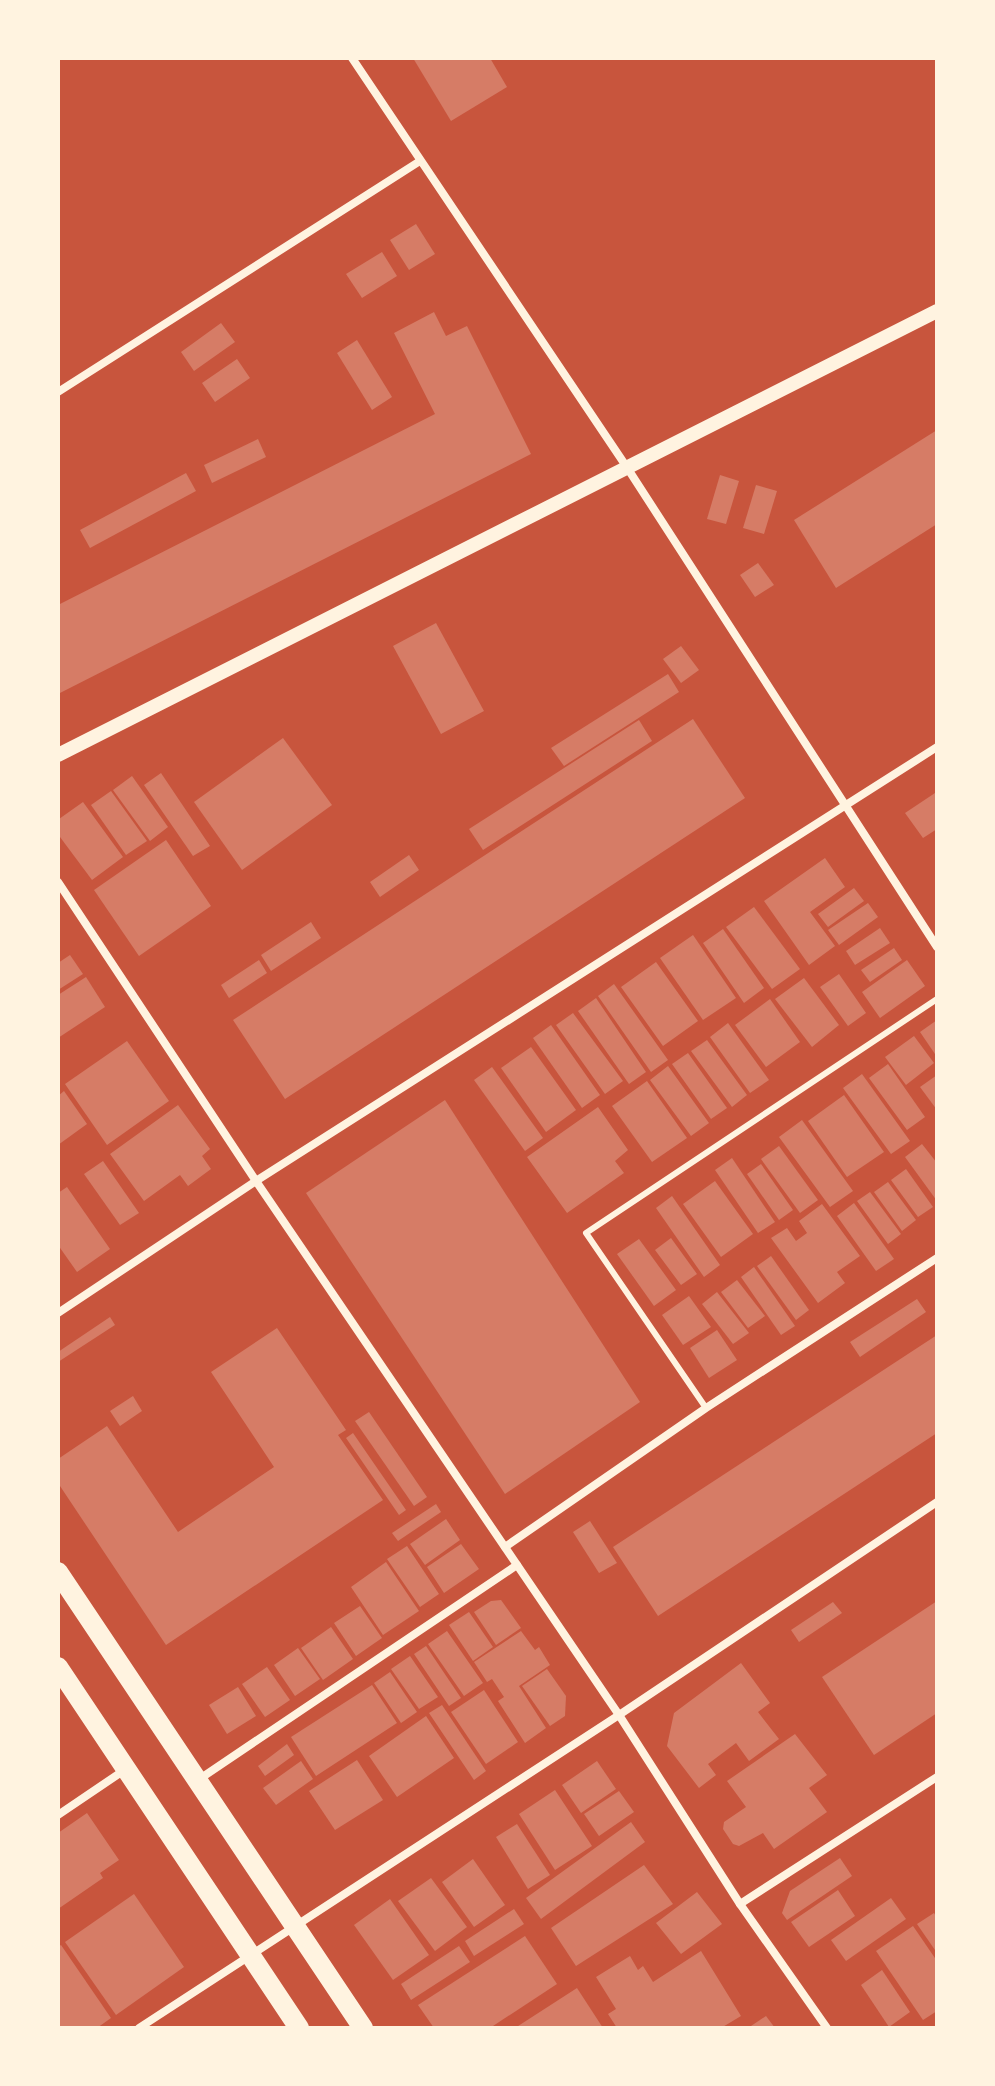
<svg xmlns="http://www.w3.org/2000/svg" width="995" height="2086" viewBox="0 0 995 2086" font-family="'PT Sans',sans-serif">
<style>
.building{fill:#d67c66}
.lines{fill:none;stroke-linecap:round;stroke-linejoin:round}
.service{stroke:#fff3e0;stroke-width:6}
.minor{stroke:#fff3e0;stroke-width:8}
.tertiary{stroke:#fff3e0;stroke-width:14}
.primary{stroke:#fff3e0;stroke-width:20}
</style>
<rect width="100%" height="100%" fill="#c8553d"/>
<g class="building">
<polygon points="413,58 490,58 507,87 451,121"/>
<polygon points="416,224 435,254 409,270 390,240"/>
<polygon points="382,252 397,276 362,298 346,274"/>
<polygon points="434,312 446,336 467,326 531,454 58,694 58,605 435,414 394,333"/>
<polygon points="221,323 235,342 194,371 181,352"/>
<polygon points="357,340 392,397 372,410 337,353"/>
<polygon points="237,359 250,378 215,402 202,383"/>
<polygon points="937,430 937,524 836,588 794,520"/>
<polygon points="258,439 266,457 212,483 204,465"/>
<polygon points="186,473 196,491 90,548 80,530"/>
<polygon points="720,475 739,481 726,524 707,519"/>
<polygon points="756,485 777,491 764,534 743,528"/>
<polygon points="758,563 774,585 755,597 740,575"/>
<polygon points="436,623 484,711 441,734 393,646"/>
<polygon points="681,646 699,670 681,683 663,659"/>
<polygon points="668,674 679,692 564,766 551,748"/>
<polygon points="693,719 745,798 285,1099 233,1020"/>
<polygon points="639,720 652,741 483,850 469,829"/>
<polygon points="283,738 332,805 242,870 194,802"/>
<polygon points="161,773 210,846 193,856 144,785"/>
<polygon points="132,776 168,827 150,841 113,790"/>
<polygon points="111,791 147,841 126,855 91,805"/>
<polygon points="935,793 937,829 923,838 905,813"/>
<polygon points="83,802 123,857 92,880 60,837 59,819"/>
<polygon points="166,840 211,906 139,956 94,890"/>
<polygon points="409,855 419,870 380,897 370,882"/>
<polygon points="825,858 845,887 810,912 835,946 809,965 764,901"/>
<polygon points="854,888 864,901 828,927 818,914"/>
<polygon points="868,903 878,917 839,945 828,930"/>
<polygon points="754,907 800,969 772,989 726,927"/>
<polygon points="311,922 321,938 271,971 261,955"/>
<polygon points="880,928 890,943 855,965 846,951"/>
<polygon points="723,929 764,988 744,1003 703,943"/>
<polygon points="693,935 736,998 703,1020 660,958"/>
<polygon points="894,948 902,960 870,982 861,970"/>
<polygon points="70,955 83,974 58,990 58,963"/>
<polygon points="259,960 267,973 229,998 221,985"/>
<polygon points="907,960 925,986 880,1018 862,992"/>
<polygon points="656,962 698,1021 663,1046 621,987"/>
<polygon points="839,974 866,1013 848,1026 820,987"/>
<polygon points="86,977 105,1007 58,1038 58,995"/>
<polygon points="804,978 839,1025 812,1047 775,999"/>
<polygon points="614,984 668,1060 651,1072 598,996"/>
<polygon points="596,998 646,1072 629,1084 578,1011"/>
<polygon points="770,999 800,1042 766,1067 735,1025"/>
<polygon points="573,1013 623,1081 605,1094 556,1025"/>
<polygon points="937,1020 937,1057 920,1032"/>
<polygon points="728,1023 769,1080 750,1093 710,1037"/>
<polygon points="551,1025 600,1095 582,1108 533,1038"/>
<polygon points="914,1036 934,1063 906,1085 885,1057"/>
<polygon points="707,1040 747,1095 732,1107 691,1051"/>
<polygon points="127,1041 169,1101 107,1145 65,1084"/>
<polygon points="531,1047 576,1110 546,1132 501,1068"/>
<polygon points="688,1053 727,1108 711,1119 672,1064"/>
<polygon points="888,1064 925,1117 907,1130 869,1078"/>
<polygon points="668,1066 709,1123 691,1136 650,1080"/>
<polygon points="492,1067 543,1138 525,1151 474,1080"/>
<polygon points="862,1074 910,1141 891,1154 843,1088"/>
<polygon points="937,1075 937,1110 920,1087"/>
<polygon points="647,1081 687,1138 652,1162 612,1106"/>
<polygon points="64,1091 87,1124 58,1145 58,1096"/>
<polygon points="844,1095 884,1152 847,1177 808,1121"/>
<polygon points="445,1100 640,1402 505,1494 306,1193"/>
<polygon points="178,1105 210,1149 202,1156 211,1169 188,1186 180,1175 144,1201 110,1154"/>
<polygon points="598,1107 628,1150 615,1161 624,1173 567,1213 527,1157"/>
<polygon points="802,1120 853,1191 830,1207 779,1137"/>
<polygon points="922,1144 937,1163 937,1201 905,1157"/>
<polygon points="779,1146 818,1200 800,1213 761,1159"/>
<polygon points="732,1158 775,1222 758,1233 715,1170"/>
<polygon points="103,1161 139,1213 120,1225 84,1174"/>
<polygon points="761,1164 793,1210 779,1220 747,1174"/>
<polygon points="906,1169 933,1207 918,1217 891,1180"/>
<polygon points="715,1181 753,1234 721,1257 683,1204"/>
<polygon points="888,1182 916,1220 902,1231 874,1192"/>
<polygon points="67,1187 110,1249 77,1272 58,1245 58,1193"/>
<polygon points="870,1192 901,1234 888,1244 857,1201"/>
<polygon points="672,1196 720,1265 704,1277 656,1208"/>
<polygon points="854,1203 894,1259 876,1271 837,1216"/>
<polygon points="822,1204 860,1256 837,1272 845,1283 818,1303 771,1238 787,1228 796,1241 807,1233 799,1221"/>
<polygon points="671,1238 697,1274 681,1285 655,1250"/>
<polygon points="639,1239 676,1290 654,1306 617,1254"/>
<polygon points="771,1256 809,1310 796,1320 757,1266"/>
<polygon points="754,1267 795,1326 781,1335 741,1277"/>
<polygon points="737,1280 765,1316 748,1328 721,1292"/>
<polygon points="717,1292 749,1333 733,1344 702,1304"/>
<polygon points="689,1296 711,1327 683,1345 662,1315"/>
<polygon points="917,1299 926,1312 860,1357 850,1342"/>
<polygon points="110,1317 115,1325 58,1362 58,1352"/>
<polygon points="277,1328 346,1430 338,1435 383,1500 166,1645 58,1483 58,1459 107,1426 178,1532 274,1467 211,1372"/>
<polygon points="717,1330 737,1360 709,1378 690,1348"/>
<polygon points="937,1335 937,1433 658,1616 613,1547"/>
<polygon points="133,1396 142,1411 120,1426 110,1411"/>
<polygon points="369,1412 427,1497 414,1506 355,1421"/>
<polygon points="353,1433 406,1510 399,1515 346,1438"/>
<polygon points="436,1504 441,1512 398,1541 392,1533"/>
<polygon points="446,1519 460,1540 425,1565 410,1544"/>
<polygon points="590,1521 617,1563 599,1573 573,1532"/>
<polygon points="461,1544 479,1569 444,1593 427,1567"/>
<polygon points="407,1546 439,1594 420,1607 387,1559"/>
<polygon points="386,1562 419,1611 383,1635 351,1587"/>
<polygon points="501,1600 521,1628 496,1645 474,1612 491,1601"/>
<polygon points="937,1601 937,1713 874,1755 822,1677"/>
<polygon points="833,1602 842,1613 799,1642 791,1630"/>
<polygon points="360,1606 382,1638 356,1656 334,1623"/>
<polygon points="469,1612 493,1647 473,1661 449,1625"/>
<polygon points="331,1627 353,1659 323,1680 301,1648"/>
<polygon points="447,1631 483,1683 464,1696 428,1644"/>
<polygon points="521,1631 535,1650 539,1647 550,1665 519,1686 546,1728 525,1743 498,1701 504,1697 492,1679 487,1682 474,1662"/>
<polygon points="426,1646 461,1698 449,1706 414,1654"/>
<polygon points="298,1648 320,1679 295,1696 274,1665"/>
<polygon points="410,1656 438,1697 419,1709 391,1669"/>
<polygon points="741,1663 770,1703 758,1712 779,1739 749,1761 736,1743 708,1764 716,1775 699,1788 667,1746 674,1713"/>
<polygon points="267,1667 290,1700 265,1717 242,1684"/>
<polygon points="547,1669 566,1696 565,1716 550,1726 522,1686"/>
<polygon points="390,1672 417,1712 401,1723 374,1683"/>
<polygon points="372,1685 397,1723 316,1776 291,1737"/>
<polygon points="238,1687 256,1716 227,1734 209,1705"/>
<polygon points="484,1690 518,1742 486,1764 451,1712"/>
<polygon points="442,1705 486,1771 474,1780 429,1713"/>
<polygon points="426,1716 454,1758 397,1797 369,1756"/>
<polygon points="795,1734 827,1775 809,1788 827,1812 774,1849 763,1833 739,1846 733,1844 723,1829 724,1822 746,1807 727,1781"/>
<polygon points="287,1744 294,1755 265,1776 258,1766"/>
<polygon points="357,1760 383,1800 335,1830 309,1791"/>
<polygon points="301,1761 313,1779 276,1805 263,1788"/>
<polygon points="597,1761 616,1789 581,1813 562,1785"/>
<polygon points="555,1790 592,1846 555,1870 519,1814"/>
<polygon points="619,1791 634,1812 599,1836 584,1814"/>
<polygon points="87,1813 119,1860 100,1873 103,1878 58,1909 58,1833"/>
<polygon points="631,1822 645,1842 541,1919 526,1898"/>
<polygon points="517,1824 550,1875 528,1889 496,1837"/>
<polygon points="840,1858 852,1876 787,1920 782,1913 790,1891"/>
<polygon points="473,1859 505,1905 474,1927 442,1882"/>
<polygon points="644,1865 673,1904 576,1966 551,1928"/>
<polygon points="431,1878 467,1927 435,1951 398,1901"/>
<polygon points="838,1890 855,1916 809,1947 791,1922"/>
<polygon points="697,1892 722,1924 681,1954 656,1923"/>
<polygon points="134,1894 184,1967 116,2015 65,1942"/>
<polygon points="891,1898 906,1919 846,1961 831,1940"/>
<polygon points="390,1899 429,1955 393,1980 354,1925"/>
<polygon points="514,1909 524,1924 474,1956 465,1941"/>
<polygon points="934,1913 937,1918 937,1953 917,1924"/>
<polygon points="913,1926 937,1961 937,2011 923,2020 876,1951"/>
<polygon points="525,1936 557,1984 490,2028 434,2028 418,2005"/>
<polygon points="61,1945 111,2018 97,2028 58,2028 58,1947"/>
<polygon points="459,1946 470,1962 411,2000 401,1984"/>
<polygon points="701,1951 741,2016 721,2028 617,2028 608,2014 616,2009 596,1977 630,1956 638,1970 643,1966 653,1982"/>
<polygon points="882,1970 910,2012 889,2027 861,1985"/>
<polygon points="577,1988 603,2028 515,2028"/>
<polygon points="766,2016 775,2028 748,2028"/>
</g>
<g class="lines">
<polyline class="service" points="706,1408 586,1233 937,999"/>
<g class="minor">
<polyline points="352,58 628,469 937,947"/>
<polyline points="58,392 420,161"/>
<polyline points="58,882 256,1181 619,1715 740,1904 827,2028"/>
<polyline points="58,1313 256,1181 937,747"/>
<polyline points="505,1547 706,1408 937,1258"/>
<polyline points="198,1780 517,1565"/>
<polyline points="58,1815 126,1769"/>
<polyline points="740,1904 937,1777"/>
<polyline points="139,2028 619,1715 937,1502"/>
</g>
<polyline class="tertiary" points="58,755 937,311"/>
<g class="primary">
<polyline points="58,1572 363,2028"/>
<polyline points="58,1667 299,2028"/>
</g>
</g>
<rect width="995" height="2086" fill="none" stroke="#fff3e0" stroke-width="120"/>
</svg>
